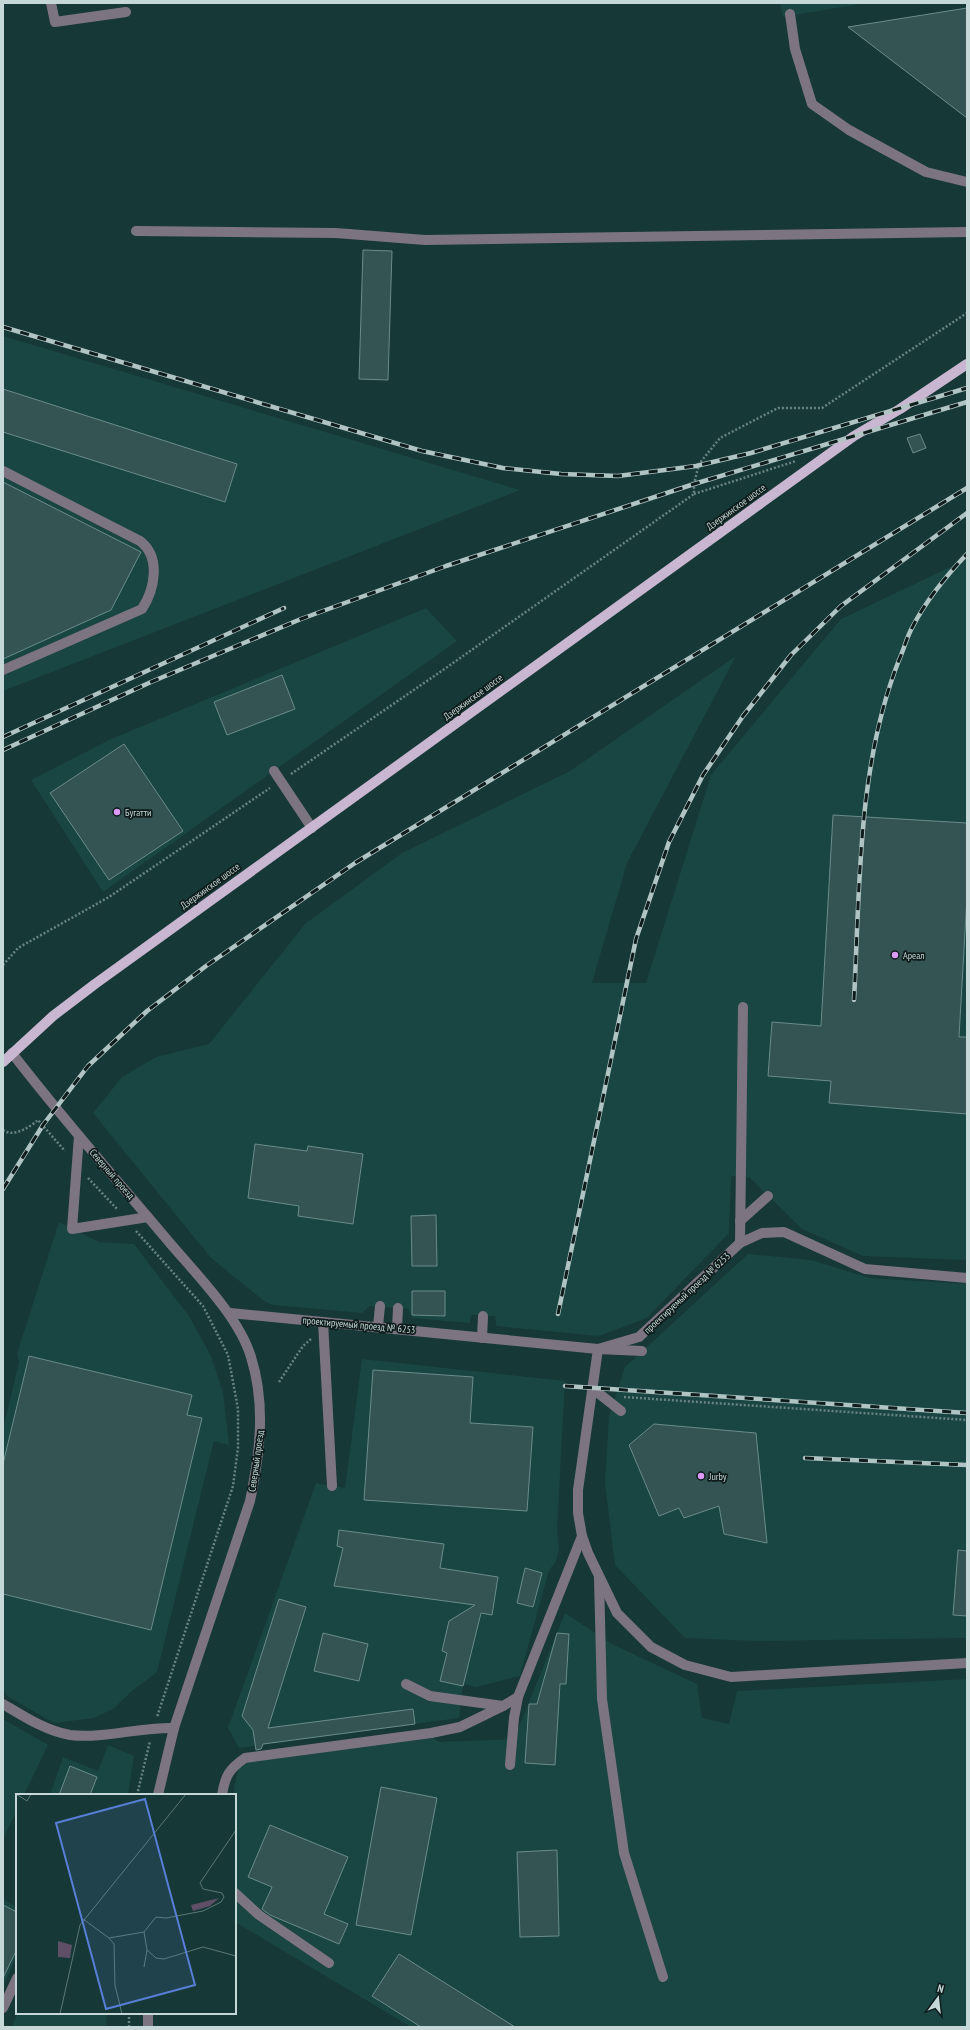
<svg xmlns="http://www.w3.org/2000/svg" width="970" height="2030" viewBox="0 0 970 2030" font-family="'PT Sans Narrow',sans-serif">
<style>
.built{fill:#194543}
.building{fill:#335452;stroke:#6a8c8a}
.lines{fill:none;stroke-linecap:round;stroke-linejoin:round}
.path{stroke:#688381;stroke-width:2.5;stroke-dasharray:2 2;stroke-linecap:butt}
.minor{stroke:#7d7481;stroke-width:10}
.major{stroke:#c9b6d1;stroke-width:10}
.rail-casing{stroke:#b0c4c3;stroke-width:4.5}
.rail{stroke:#0e1c1b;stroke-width:3;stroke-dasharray:9;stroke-linecap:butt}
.poi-dot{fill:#da9af6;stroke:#0e1c1b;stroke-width:1.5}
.labels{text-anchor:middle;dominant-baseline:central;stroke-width:3.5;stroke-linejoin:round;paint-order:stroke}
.street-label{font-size:10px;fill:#c5d7d6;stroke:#0e1c1b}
.poi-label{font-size:10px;fill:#c5d7d6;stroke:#0e1c1b;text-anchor:start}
.inset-road{fill:none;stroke:#5c7876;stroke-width:1}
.view{fill:#587ed7;fill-opacity:0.15;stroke:#587ed7;stroke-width:2}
.inset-edge{fill:none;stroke:#c5d7d6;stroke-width:2}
</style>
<rect width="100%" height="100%" fill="#163836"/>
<g class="built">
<polygon points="780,3 866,3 783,17"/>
<polygon points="3,336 520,490 3,691"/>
<polygon points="967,559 967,1260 863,1256 802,1229 750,1178 731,1176 729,1233 647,1318 599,1336 496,1326 495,1316 471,1315 470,1323 412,1318 408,1309 370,1306 362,1313 273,1305 264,1301 211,1258 93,1113 122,1077 156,1057 209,1044 306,923 402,853 570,771 736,656 627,863 592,983 646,983 711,775 841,619"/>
<polygon points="426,608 457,641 103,892 31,780 111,739"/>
<polygon points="59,1222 99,1242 134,1244 189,1316 211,1356 223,1392 229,1445 214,1441 157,1672 132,1691 113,1709 94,1718 54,1723 7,1696 3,1689 3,1429 19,1362 17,1354"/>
<polygon points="748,1254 811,1260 870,1278 967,1284 967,1638 756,1641 685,1638 615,1565 605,1483 609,1416 625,1367"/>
<polygon points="362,1359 565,1381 557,1529 559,1549 556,1562 549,1570 520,1676 476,1687 463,1684 459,1718 239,1748 228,1728 316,1483 345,1488"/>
<polygon points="565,1613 612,1644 697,1684 702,1718 729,1724 737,1691 967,1679 967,2027 411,2027 235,1922 234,1787 240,1763 429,1735 439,1742 514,1739"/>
<polygon points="3,1719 48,1745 24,1795 17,1795 17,1810 3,1839"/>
<polygon points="108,1745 134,1756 128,1795 50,1795 63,1757 98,1771"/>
<polygon points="3,1899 17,1907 17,1955 3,1987"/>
<polygon points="17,2013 107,2013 106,2027 12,2027"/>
</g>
<g class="building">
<polygon points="967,8 967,118 848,27"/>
<polygon points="363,250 392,251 388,380 359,379"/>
<polygon points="3,389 237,464 225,502 3,432"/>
<polygon points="920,434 926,448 913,453 907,438"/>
<polygon points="3,482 141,552 111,610 3,659"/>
<polygon points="282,675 295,709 227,735 214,702"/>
<polygon points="124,744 183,831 109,880 50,793"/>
<polygon points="833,815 967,823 967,897 959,1037 967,1037 967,1114 829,1103 831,1081 768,1076 772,1022 821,1026"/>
<polygon points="255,1144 307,1151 308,1146 363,1154 353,1224 298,1216 299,1206 248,1198"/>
<polygon points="436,1215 437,1266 412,1266 411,1216"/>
<polygon points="412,1291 445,1291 445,1316 412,1315"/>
<polygon points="29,1356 192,1395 187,1415 202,1418 151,1630 3,1594 3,1464"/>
<polygon points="373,1370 473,1377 470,1423 533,1427 527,1511 364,1500"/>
<polygon points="654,1424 756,1433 767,1543 724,1534 719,1506 684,1518 679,1508 659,1516 629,1445"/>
<polygon points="339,1530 444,1544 440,1568 498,1577 492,1615 481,1613 463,1686 440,1681 447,1653 442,1651 449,1621 475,1605 334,1586 343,1548 337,1546"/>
<polygon points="958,1550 967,1551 967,1616 953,1615"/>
<polygon points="525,1568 542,1573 533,1607 517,1603"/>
<polygon points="279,1599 306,1607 268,1728 413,1709 415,1724 263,1744 261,1749 256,1750 253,1730 242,1716"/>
<polygon points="323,1633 368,1644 359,1681 314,1671"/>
<polygon points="557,1633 569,1634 566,1684 560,1684 555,1765 525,1763 529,1704 537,1704"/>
<polygon points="70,1766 97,1777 90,1795 59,1795"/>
<polygon points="381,1787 437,1798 411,1935 356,1925"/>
<polygon points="270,1825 348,1857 324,1914 348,1924 339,1944 270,1915 262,1909 272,1887 248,1877"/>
<polygon points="557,1850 559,1936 520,1937 517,1852"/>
<polygon points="3,1905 17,1912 17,1949 3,1978"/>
<polygon points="399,1954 515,2027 421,2027 372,1996"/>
</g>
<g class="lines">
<g class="path">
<polyline points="694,494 796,461"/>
<polyline points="291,774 443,670 694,494 694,484 699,464 720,438 778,408 822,408 967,313"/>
<polyline points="3,965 18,948 109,897 270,788"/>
<path d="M3,1130c10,8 27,-3 35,-10l27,31"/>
<polyline points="88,1178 117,1209"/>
<polyline points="136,1231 203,1306 228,1355 238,1409 238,1448 233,1486 157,1717"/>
<polyline points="279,1382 303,1346 311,1339"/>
<polyline points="624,1397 967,1420"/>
<polyline points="137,1795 150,1741"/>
<polyline points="129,2027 129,2013"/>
</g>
<g class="minor">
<polyline points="51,3 55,22 126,12"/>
<polyline points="790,14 795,49 812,104 849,130 926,172 967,182"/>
<polyline points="136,231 336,233 425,240 967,232"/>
<path d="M3,471l137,70c21,16 15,48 2,68l-139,61"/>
<polyline points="274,771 312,828"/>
<path d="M12,1053c50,65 104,126 157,189 28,33 70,75 82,115 15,48 9,96 -1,144l-76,227 -16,67"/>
<polyline points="79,1136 72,1229 148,1217"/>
<polyline points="740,1221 768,1196"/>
<polyline points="740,1243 743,1007"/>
<polyline points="230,1313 598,1349 639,1337 740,1243 762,1233 784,1232 865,1269 967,1278"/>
<polyline points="323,1322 332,1486"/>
<polyline points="378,1326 380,1306"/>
<polyline points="397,1328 398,1308"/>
<polyline points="482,1338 483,1316"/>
<polyline points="642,1351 598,1349 578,1490 578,1513 582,1536 588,1553 617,1613 651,1647 685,1665 731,1677 967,1663"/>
<polyline points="592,1388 621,1411"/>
<polyline points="599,1578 602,1699 624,1853 663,1977"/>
<polyline points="406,1684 430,1696 503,1706"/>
<path d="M3,1704c20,12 43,27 67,31 34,4 69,-8 104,-7"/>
<polyline points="510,1765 514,1718 518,1697"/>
<path d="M222,1795c3,-19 7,-26 23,-37l186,-25 29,-6 43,-21 15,-9 64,-161"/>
<polyline points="235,1893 259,1915 329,1963"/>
<polyline points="3,2008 17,1978"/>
<polyline points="148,2027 148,2013"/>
</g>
<polyline class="major" points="3,1062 53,1016 95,984 854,436 900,409 967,364"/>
<defs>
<g id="rail">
<polyline points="3,327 422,451 503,468 561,474 618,476 696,466 751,453 967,388"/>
<polyline points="3,737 284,608"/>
<polyline points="3,750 151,682 301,619 446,566 694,484 967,402"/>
<path d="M854,1000c6,-114 3,-233 45,-340 5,-11 8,-24 14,-34 14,-27 33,-50 54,-72"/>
<polyline points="3,1189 43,1125 88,1066 147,1011 206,966 355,863 967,488"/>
<polyline points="558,1314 636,939 669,842 703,775 743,716 791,655 841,606 967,513"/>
<polyline points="565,1386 967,1413"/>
<polyline points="805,1458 967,1465"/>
</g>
</defs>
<use href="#rail" class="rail-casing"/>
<use href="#rail" class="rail"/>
</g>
<g class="poi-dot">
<circle cx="117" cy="812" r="4"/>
<circle cx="895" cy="955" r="4"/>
<circle cx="701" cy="1476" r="4"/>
</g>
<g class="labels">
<g class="street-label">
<text transform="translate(736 507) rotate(-36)">Дзержинское шоссе</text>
<text transform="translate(473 697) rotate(-36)">Дзержинское шоссе</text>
<text transform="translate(210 886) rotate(-36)">Дзержинское шоссе</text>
<text transform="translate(112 1174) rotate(49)">Северный проезд</text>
<text transform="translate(687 1293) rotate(-43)">проектируемый проезд № 6253</text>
<text transform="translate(359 1325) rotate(5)">проектируемый проезд № 6253</text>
<text transform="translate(256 1461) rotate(-82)">Северный проезд</text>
</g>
<g class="poi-label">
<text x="125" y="812">Бугатти</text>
<text x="903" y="955">Ареал</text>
<text x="709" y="1476">Jurby</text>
</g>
</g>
<g transform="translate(16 1794)">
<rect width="220" height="220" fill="#163836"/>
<path d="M203,104l-9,8 -17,5 -2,-6zM42,147l14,4 -2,13 -12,-1z" fill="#5f4f66"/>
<path class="inset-road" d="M0,0l11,7 4,-7M67,125l26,19 5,6 1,41 7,29M128,138l3,18 9,8 8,1 39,-12 33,9M93,144l35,-6 12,-15 10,1 37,-7 18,-9 3,-5 -2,-4 -19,-4 -3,-6 36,-53M128,173l3,-17M44,220l20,-89 106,-131"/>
<path class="view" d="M129,5l50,186 -89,24 -50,-186z"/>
<rect width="220" height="220" class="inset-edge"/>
</g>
<rect width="970" height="2030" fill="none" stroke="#c5d7d6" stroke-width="8"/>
<g transform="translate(938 1998) rotate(15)" stroke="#0e1c1b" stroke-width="3" paint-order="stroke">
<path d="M0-3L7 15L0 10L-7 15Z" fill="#c5d7d6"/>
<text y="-6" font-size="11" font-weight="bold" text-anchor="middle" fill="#c5d7d6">N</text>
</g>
</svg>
